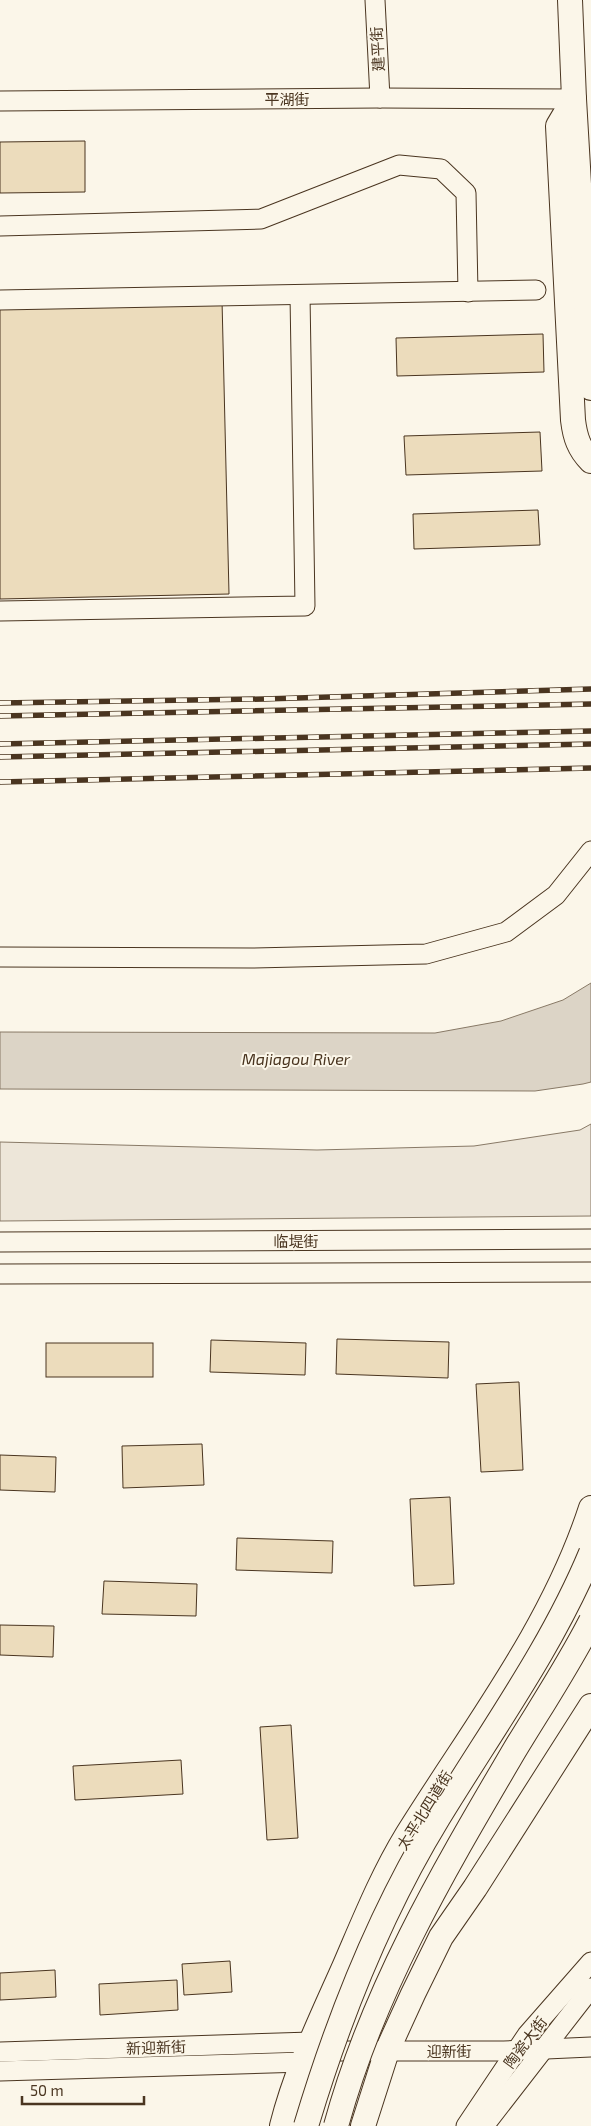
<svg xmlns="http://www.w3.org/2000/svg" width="591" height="2126" viewBox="0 0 591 2126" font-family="'Exo 2','Noto Sans SC',sans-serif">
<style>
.green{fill:#ede6d9;stroke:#887966}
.water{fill:#dcd4c6;stroke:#887966}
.building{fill:#ecdcbc;stroke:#4a3520}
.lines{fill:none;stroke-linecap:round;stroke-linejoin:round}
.minor-casing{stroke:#4a3520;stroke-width:21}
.major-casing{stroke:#4a3520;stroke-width:26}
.minor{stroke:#fbf6e9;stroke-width:19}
.major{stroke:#fbf6e9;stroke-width:24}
.rail-casing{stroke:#4a3520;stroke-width:5.5}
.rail{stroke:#fbf6e9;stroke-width:4;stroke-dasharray:11;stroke-linecap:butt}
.major-bridge-casing{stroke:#4a3520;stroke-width:26;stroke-linecap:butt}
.major-bridge{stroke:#fbf6e9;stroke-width:24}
.labels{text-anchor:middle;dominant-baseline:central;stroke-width:4;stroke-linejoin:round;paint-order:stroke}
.street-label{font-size:15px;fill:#4a3520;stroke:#fbf6e9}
.water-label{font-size:16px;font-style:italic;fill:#4a3520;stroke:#fbf6e9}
</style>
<rect width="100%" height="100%" fill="#fbf6e9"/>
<polygon class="green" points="591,1124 591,1216 0,1221 0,1142 317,1150 474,1146 580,1130"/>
<polygon class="water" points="591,983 591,1082 583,1084 535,1091 0,1089 0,1032 435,1033 501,1021 563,1000"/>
<g class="building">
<polygon points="85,141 85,192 0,193 0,142"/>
<polygon points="222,300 229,594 0,599 0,305"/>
<polygon points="543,334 544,372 397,376 396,338"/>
<polygon points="540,432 542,471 406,475 404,436"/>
<polygon points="538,510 540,545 414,549 413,514"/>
<polygon points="337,1339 449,1342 448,1378 336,1374"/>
<polygon points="211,1340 306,1343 305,1375 210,1372"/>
<rect x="46" y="1343" width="107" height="34"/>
<polygon points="519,1382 523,1470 481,1472 476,1384"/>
<polygon points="202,1444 204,1485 123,1488 122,1446"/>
<polygon points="0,1455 56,1457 55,1492 0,1490"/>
<polygon points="450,1497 454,1584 414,1586 410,1499"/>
<polygon points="237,1538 333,1541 332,1573 236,1570"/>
<polygon points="104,1581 197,1584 196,1616 102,1614"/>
<polygon points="0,1625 54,1626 53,1657 0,1655"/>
<polygon points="291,1725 298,1838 267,1840 260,1727"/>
<polygon points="181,1760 183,1794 75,1800 73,1766"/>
<polygon points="230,1961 232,1992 184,1995 182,1964"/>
<polygon points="55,1970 56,1997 0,2000 0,1973"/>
<polygon points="177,1980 178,2010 100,2015 99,1984"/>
</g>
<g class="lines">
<defs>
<g id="minor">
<polyline points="375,0 380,98"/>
<polyline points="0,101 380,98 574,99"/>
<polyline points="0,226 261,219 399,165 441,169 466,193 468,292"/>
<polyline points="0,300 536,290"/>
<polyline points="0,611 305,606 300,295"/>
<polyline points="0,957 252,958 426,954 506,932 556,895 591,851"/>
<polyline points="0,1242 591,1239"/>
<polyline points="0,1274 591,1272"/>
<polyline points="319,2051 504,2051 591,2047"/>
<polyline points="0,2052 311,2042"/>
<polyline points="0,2071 304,2062"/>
<polyline points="466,2126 527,2035 591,1962"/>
<polyline points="484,2126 591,1988"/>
</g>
<g id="major">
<path d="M570,0l4,99 -16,27 15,294c2,17 6,29 18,41"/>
<polyline points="574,99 591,388"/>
<path d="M282,2126c14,-56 40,-109 63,-161 19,-44 37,-89 62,-130 66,-106 145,-207 184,-327"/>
<polyline points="363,2126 387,2051 413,1994 441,1937 475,1888 591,1706"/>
</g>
</defs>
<use href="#minor" class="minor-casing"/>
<use href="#major" class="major-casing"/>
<use href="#minor" class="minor"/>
<use href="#major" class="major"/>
<defs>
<g id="rail">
<polyline points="0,703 264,699 591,689"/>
<polyline points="0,716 591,704"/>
<polyline points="0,744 591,731"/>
<polyline points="0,757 591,744"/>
<polyline points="0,782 591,768"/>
</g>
</defs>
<use href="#rail" class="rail-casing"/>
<use href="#rail" class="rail"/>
<defs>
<g id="major-bridge">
<path d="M306,2126c32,-107 74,-213 132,-308 53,-87 114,-171 153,-265"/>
<path d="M336,2126c37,-136 107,-254 178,-375 26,-43 54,-85 77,-130"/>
</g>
</defs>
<use href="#major-bridge" class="major-bridge-casing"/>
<use href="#major-bridge" class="major-bridge"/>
</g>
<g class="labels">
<g class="street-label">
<text transform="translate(377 49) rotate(-93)">建平街</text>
<text x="287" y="99">平湖街</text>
<text x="296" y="1241">临堤街</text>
<text transform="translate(424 1810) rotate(-58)">太平北四道街</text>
<text transform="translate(525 2042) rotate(-53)">陶瓷大街</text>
<text transform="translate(156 2047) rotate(-2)">新迎新街</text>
<text x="449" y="2051">迎新街</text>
</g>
<g class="water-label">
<text x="296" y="1058">Majiagou River</text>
</g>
</g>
<path d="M22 2096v8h122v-8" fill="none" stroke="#4a3520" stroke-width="2.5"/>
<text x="30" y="2096" font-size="15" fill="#4a3520" stroke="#fbf6e9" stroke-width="4" paint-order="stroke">50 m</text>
</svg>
